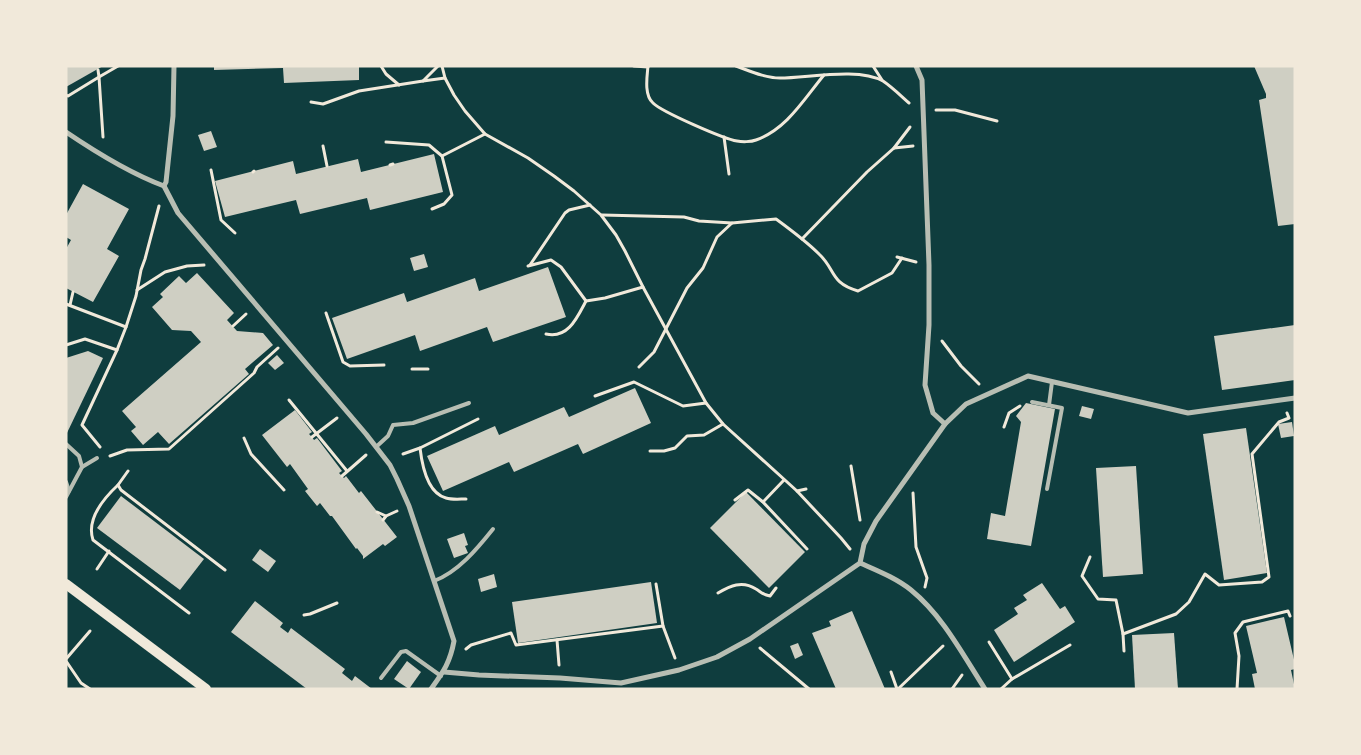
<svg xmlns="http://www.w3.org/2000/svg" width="1361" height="755" viewBox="0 0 1361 755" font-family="Mulish,sans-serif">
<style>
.building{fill:#cfcfc3}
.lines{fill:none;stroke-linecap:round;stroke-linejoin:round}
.path{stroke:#f1e9da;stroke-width:3}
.service{stroke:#b8beb3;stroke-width:4}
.minor{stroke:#b8beb3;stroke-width:5}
.secondary{stroke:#f1e9da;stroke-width:10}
</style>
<rect width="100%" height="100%" fill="#0f3d3e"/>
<g class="building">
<polygon points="66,66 103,66 66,87"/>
<polygon points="214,66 359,66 359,80 284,83 283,68 214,70"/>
<polygon points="1254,66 1295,66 1295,224 1278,226 1259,100 1266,98 1266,94"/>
<polygon points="211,131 217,147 204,151 198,135"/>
<polygon points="434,154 443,192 370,210 367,198 300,214 296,200 225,217 215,181 293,161 296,174 358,159 361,172"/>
<polygon points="83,184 129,209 107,249 119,256 93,302 66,288 66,249 71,240 66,237 66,215"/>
<polygon points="424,254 428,267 414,271 410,258"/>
<polygon points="548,267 566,317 493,342 487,327 420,351 415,335 347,359 332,318 404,293 407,302 475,278 479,291"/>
<polygon points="197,273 234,313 227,320 237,331 263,333 273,345 245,369 249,374 169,444 158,432 143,445 131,431 136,427 122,411 201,342 191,331 172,330 152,307 163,297 160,294 179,276 186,283"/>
<polygon points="1295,325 1295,380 1222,390 1214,336"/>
<polygon points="88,351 103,358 66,435 66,358"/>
<polygon points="277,355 284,363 275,370 268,363"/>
<polygon points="635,388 651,423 583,454 578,444 514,472 509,462 443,491 427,456 495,426 499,435 564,407 569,417"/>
<polygon points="1026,403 1055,409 1031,546 987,539 991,513 1005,516 1021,422 1016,416"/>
<polygon points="1082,406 1094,409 1091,419 1079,416"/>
<polygon points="295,410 312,432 309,434 312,437 314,440 317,438 342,471 339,473 344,478 346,476 359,493 361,491 397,537 385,546 383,544 363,559 363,556 357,548 356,549 332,516 330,516 320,503 317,506 305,491 308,489 290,464 287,467 262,435"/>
<polygon points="1292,422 1294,436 1281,438 1278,424"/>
<polygon points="1246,428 1267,573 1224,580 1203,434"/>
<polygon points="1136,466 1143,574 1103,577 1096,468"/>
<polygon points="746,492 805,552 769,588 710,528"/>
<polygon points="121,496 204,559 180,590 97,528"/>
<polygon points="464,533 468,545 465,546 468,553 454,558 447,539"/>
<polygon points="260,549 276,561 268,572 252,560"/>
<polygon points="494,574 497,587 481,592 478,579"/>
<polygon points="651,582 657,623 518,643 512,602"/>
<polygon points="1042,583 1060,609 1065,606 1075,622 1014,662 994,630 1018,614 1014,608 1027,600 1023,595"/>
<polygon points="255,601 283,623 280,627 288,633 291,628 345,669 342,673 352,681 355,676 372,689 307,689 231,632"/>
<polygon points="852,611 885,689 836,689 812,633 831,626 829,621"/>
<polygon points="1284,617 1295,664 1295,669 1291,670 1295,689 1255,689 1252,674 1257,673 1246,626"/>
<polygon points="1174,633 1178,689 1135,689 1132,635"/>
<polygon points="798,643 803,655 795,659 790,646"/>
<polygon points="407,661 421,672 409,689 394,679"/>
</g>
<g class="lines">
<g class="path">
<polyline points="381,66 386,74 399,85"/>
<polyline points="438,66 423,81 445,78"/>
<polyline points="442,66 445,78 454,95 465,111 485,134 528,158 554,176 574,191 601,215 616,235 625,251 643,287 706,403 723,424 797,491 841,538 850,549"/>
<polyline points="634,66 648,67"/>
<path d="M648,66c-1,11 -4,29 5,37 9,9 71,36 84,38 5,1 14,1 19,-1 31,-11 48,-41 68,-65"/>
<path d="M736,66c14,5 29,12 44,12 28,0 78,-11 103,3 9,6 18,15 26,22"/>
<polyline points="873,66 882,80"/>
<polyline points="98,70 99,77 118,66"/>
<polyline points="66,95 68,96 99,77 103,137"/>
<polyline points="311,102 323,104 359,91 423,81"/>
<polyline points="936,110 955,110 997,121"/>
<polyline points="724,137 729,174"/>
<polyline points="386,142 429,145 436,151 442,156 452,195 444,204 432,209"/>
<polyline points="323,146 327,166"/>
<polyline points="894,148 910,127"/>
<polyline points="442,156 485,134"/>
<polyline points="390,165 393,164"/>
<polyline points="211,170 221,220 235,233"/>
<polyline points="253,172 254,171"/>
<path d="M602,215l82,2 15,4 33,2 44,-4c15,11 30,22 43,35 17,16 11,29 39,37l34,-18 10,-15"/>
<polyline points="802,239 867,172 894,148 913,146"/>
<polyline points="897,257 916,262"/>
<polyline points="530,265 565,213 569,210 590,205"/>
<polyline points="528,266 551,260 561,267 586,301 605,298 643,287"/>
<polyline points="137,290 165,272 187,266 204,265"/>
<polyline points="66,304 126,327"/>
<polyline points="70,305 73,292"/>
<polyline points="326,313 343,362 350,366 384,365"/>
<polyline points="233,326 246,314"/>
<path d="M546,334c22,5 31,-16 40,-33"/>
<polyline points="942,341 961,366 979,384"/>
<polyline points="66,345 85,339 117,350"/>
<polyline points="639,367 654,352 687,288 703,268 717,237 732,223"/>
<polyline points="412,369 428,369"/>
<polyline points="595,396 634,382 683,406 706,403"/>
<polyline points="289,400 347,471"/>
<polyline points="1004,427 1009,413 1020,406"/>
<polyline points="312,437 337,418"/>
<polyline points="244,438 251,454 284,490"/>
<polyline points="100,447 82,425 117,350 126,327 136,296 141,270 145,259 159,206"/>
<polyline points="650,451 664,451 675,448 687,436 704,435 723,424"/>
<polyline points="403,454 420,448"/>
<polyline points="110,456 127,450 169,449 254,373 257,367 278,348"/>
<polyline points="851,466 860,520"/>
<polyline points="128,471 118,485 121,490 225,570"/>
<polyline points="342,476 366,455"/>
<path d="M118,485c-15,14 -32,34 -25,55l96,73"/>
<polyline points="797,491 806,489"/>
<polyline points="913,493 916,547 927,578 925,587"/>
<path d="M466,499c-6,0 -14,1 -20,-1 -19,-5 -24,-33 -26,-50l58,-29"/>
<polyline points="735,500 748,490 763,502 807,549"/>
<polyline points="763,502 784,480"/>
<polyline points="377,512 386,516"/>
<polyline points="383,520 386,516 397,511"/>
<polyline points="1090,557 1082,576 1098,599 1116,600 1123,634 1124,651"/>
<polyline points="97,569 109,551"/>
<polyline points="656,584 663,626 675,658"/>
<path d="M718,593c12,-7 24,-13 38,-4 5,3 7,6 14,7l6,-8"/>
<polyline points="304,615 310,614 337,603"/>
<polyline points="1123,634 1176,614 1189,602 1205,574 1219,585 1262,582 1269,577 1252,454 1279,422 1289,418 1287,413"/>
<polyline points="557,640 559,665"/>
<polyline points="989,642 1012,679"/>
<polyline points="760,648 809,689"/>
<polyline points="466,649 471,645 511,633 516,645 663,626"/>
<polyline points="66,659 90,631"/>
<polyline points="66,661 81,683 90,689"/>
<polyline points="891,672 897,689"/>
<polyline points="898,689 943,646"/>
<polyline points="952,689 962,675"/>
<polyline points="1001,689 1012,679 1070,645"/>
<polyline points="1237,689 1239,656 1235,633 1243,622 1288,611 1290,616"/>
</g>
<g class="service">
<polyline points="1032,402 1062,408 1047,489"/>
<polyline points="1049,405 1052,382"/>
<polyline points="66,444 79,456 82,467"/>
<polyline points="376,447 388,436 393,425 413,423 469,403"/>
<polyline points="66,482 69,491"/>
<polyline points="66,497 82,467 97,458"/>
<path d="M434,581c24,-9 43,-32 59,-52"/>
<polyline points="381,678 401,652 406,651 441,676"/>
</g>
<g class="minor">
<path d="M174,66l-1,50 -7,66 -2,4 14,27 188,221 24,31 7,14 12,27 45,135c-4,22 -11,31 -23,48"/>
<polyline points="916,66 922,80 929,265 929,325 925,385 933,413 945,424"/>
<path d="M66,132c31,21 63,41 98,54"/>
<path d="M860,563c18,8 36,15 51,27 32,26 52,65 74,99"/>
<polyline points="444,672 479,675 560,678 621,683 679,670 717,657 750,639 860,563 864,544 876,521 945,424 966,404 1028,376 1188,413 1295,398"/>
</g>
<polyline class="secondary" points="66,584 206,689"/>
</g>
<rect width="1361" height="755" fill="none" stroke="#f1e9da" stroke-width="135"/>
</svg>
